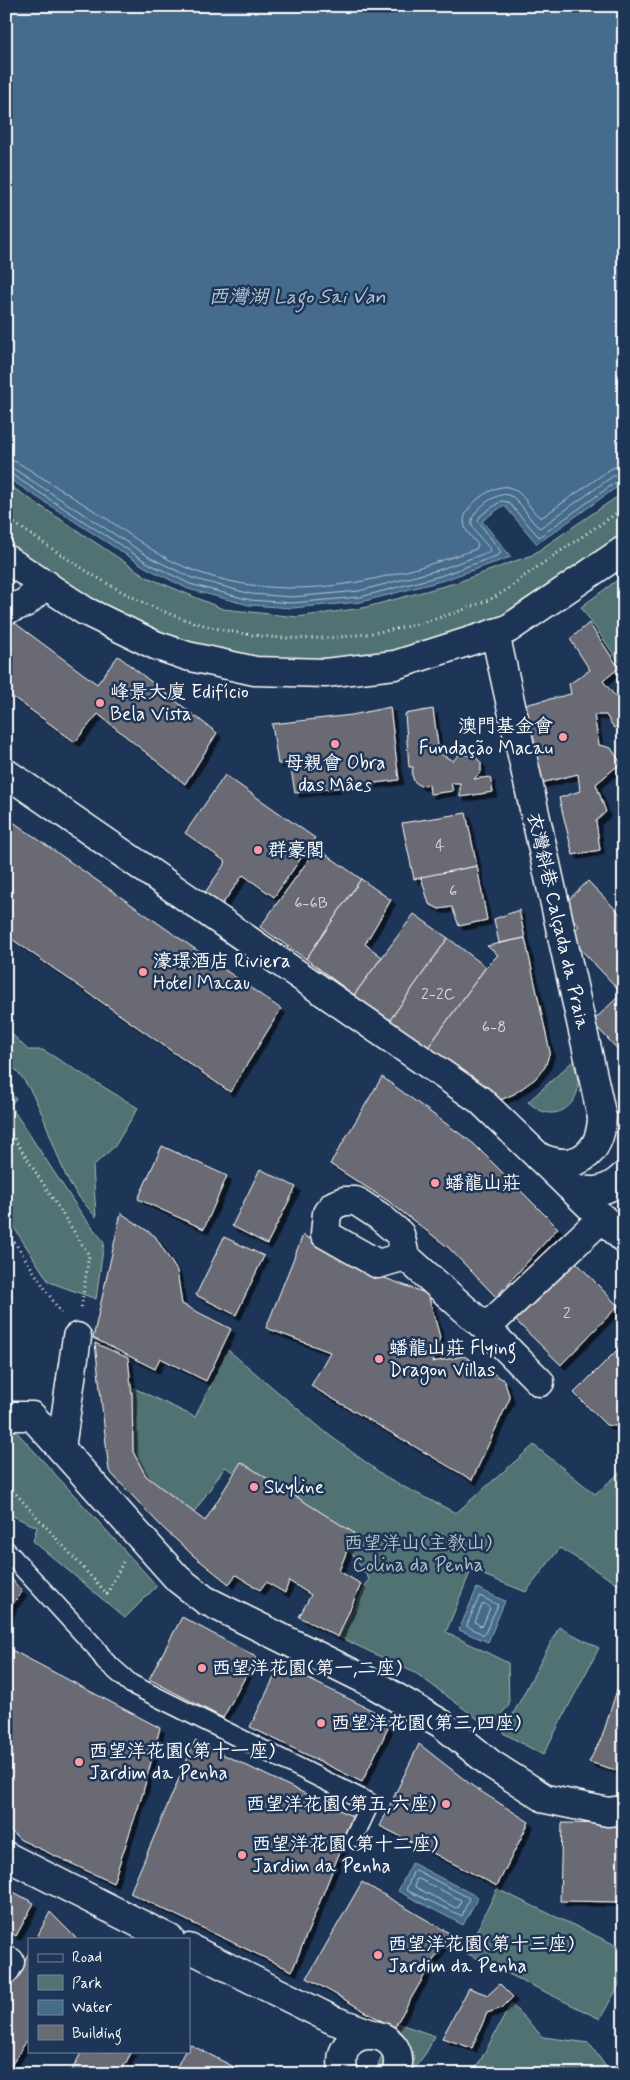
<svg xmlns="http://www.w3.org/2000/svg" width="630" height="2080" viewBox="0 0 630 2080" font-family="Mynerve,'LXGW WenKai TC',sans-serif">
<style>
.green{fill:#517272;stroke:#a8b8b8}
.water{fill:#446c8c;stroke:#8fa7ba}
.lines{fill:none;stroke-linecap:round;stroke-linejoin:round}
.shore{stroke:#b4c4d1;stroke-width:1}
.building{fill:#696b73;stroke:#fff;filter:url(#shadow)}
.service-casing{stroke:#fff;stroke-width:21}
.minor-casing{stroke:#fff;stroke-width:31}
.tertiary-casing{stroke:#fff;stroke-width:31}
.path{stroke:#fff;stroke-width:3;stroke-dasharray:1 4;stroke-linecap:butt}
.service{stroke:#1d3557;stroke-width:18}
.minor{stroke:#1d3557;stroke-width:28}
.tertiary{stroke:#1d3557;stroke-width:28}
.poi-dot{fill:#ff9aa2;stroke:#1d3557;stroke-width:2}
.labels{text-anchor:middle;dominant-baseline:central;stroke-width:5;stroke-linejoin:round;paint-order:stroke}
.number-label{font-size:16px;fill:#dadadc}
.poi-label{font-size:19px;fill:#fff;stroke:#1d3557;text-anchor:start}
.street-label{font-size:19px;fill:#fff;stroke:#1d3557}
.park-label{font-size:19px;fill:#b1c0c0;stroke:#1d3557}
.water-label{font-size:20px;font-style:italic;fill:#b4c4d1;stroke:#1d3557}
</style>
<defs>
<filter id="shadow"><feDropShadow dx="4.5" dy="4.5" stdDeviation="0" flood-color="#0009"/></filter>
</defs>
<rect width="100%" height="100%" fill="#1d3557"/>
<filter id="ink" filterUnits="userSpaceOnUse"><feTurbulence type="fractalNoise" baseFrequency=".02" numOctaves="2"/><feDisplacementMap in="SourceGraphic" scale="10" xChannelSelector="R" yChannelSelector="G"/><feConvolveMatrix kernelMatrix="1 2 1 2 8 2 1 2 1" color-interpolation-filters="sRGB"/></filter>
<g filter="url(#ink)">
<g class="green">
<polygon points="6,483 147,577 223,609 297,617 363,608 455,583 532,555 624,492 624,537 528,606 446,647 254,669 187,651 6,564"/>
<polygon points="624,575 624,669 581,607"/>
<path d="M6,1028l22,22h15l95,58 -23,38 -22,20 3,51c-10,-12 -24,-26 -30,-41 -18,-40 -26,-86 -60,-116z"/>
<path d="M573,1061c2,8 6,19 5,27 -2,15 -17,29 -33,24 -6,-1 -12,-6 -17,-10z"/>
<polygon points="6,1090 16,1099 10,1105 81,1213 104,1242 96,1299 49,1282 6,1215"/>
<polygon points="228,1350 329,1435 390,1480 456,1513 534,1445 595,1494 624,1469 624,1588 560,1548 526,1592 471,1570 446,1632 508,1663 509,1705 490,1728 417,1674 339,1637 369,1579 335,1529 225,1467 184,1527 133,1489 121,1382 195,1417"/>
<polygon points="6,1426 14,1429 157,1586 125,1618 33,1541 37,1527 6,1513"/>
<polygon points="559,1627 599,1648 543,1755 503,1733"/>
<polygon points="497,1889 624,1949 624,1976 600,2019 466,1953"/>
<polygon points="511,2004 543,2037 589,2043 611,2074 473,2074"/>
<polygon points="397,2023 435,2036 426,2053 410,2074 374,2074"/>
</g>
<g class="water">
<polygon points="6,6 624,6 624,482 537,544 504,505 482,521 511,557 441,581 361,602 292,608 249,605 188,589 145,567 6,477"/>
<polygon points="477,1588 505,1601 488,1642 459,1630"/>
<polygon points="412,1863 478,1897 463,1925 398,1891"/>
</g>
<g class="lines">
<g class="shore">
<path d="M6,460l11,2c30,19 61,38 90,57 28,19 56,41 88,52 96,35 189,10 281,-22l2,-4c-5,-7 -13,-13 -14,-23 -1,-16 29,-38 44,-35 16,3 21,24 33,31l71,-50 12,-3"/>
<path d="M6,467l8,2 137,89 41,20 59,16 41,3 67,-6 79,-21 51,-18 1,-3c-5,-7 -16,-16 -18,-25 -3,-12 25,-33 36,-29 14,4 20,26 32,33l76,-54 8,-2"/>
<polyline points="6,473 11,474 148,563 190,584 250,600 292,603 360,597 440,576 499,555 501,552 478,521 480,516 501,501 508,502 539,537 619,480 624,479"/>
<polygon points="480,1596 498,1605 484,1635 467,1626"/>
<polygon points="485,1604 490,1608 483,1625 480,1626 475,1622 482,1605"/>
<polygon points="416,1870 469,1898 462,1916 406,1890 413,1872"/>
<polygon points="419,1879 461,1900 459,1907 456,1908 415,1887 416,1880"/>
</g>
</g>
<g class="building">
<polygon points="8,618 97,684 118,656 217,733 185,784 98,714 75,742 6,692"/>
<polygon points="589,623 619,668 603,681 624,707 624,721 614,728 606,715 594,715 599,745 611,748 621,763 596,784 606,812 596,821 600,850 573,855 559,798 580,791 578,774 533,785 524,705 571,694 569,684 590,670 570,639"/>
<polygon points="390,707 399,780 295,793 290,763 278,764 272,724 352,715"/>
<polygon points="433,709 439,753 453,761 460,753 476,757 481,763 481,772 474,779 490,777 493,792 460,797 460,783 451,783 453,791 430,794 429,784 420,786 414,781 412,775 413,767 409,767 405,714"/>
<polygon points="225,775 315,838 274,897 243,875 221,906 204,894 226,862 185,833"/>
<polygon points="466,813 477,866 414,879 402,823"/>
<polygon points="6,817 281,1009 230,1092 6,935"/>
<polygon points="317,848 361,879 306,959 260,927"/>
<polygon points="477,866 487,920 459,926 452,907 439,909 429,904 421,877"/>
<polygon points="361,879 391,900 365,944 382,957 354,995 306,959"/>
<polygon points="588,881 624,918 624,1056 592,1022 622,993 569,937 579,926 561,907"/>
<polygon points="519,910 525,938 499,943 494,919"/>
<polygon points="414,914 448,938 390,1020 354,995"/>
<polygon points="448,938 486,967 427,1049 390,1020"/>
<polygon points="525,938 550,1052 545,1067 535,1079 514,1094 498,1101 427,1049 486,967 498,955 487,946"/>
<polygon points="382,1077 474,1144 558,1228 496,1297 449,1248 388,1201 330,1164"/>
<polygon points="162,1146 227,1176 204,1229 138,1199"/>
<polygon points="260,1169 296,1187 267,1244 232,1226"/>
<polygon points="121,1213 155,1236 177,1271 182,1304 231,1329 206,1381 160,1358 155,1369 93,1338"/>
<polygon points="303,1235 374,1274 428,1294 440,1337 432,1362 464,1356 504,1380 510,1398 472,1480 311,1386 330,1352 266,1328"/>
<polygon points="224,1237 264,1256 236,1315 196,1295"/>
<polygon points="575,1261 618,1306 561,1365 515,1320"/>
<polygon points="95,1343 128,1358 132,1395 133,1452 146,1476 205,1521 241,1462 354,1533 339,1571 361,1584 338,1637 299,1617 311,1595 289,1581 285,1593 266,1582 260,1590 236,1575 229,1584 195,1557 163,1528 109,1471"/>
<polygon points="624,1343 624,1427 606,1425 574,1393"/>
<polygon points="6,1571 22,1592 12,1605 6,1622"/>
<polygon points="182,1617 256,1657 223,1718 149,1679"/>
<polygon points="6,1647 160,1728 142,1796 113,1883 21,1840 6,1827"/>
<polygon points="280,1665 392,1720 362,1782 250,1727"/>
<polygon points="624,1668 624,1764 622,1772 589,1762 602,1737"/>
<polygon points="195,1741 354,1817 292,1971 130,1893"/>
<polygon points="419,1744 474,1787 529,1822 497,1886 380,1826"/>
<polygon points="562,1823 624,1824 624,1902 560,1901"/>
<polygon points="362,1882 449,1933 394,2028 307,1978"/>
<polygon points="6,1888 34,1903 16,1936 6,1930"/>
<polygon points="50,1912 77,1939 36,1939"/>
<polygon points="29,1952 29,2037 6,2074 6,1997"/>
<polygon points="500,1984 513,1997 502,2008 487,2013 472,2048 442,2038 469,1988 488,1995"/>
<polygon points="189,2044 248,2074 173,2074 185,2051 189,2051"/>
<polygon points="82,2051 132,2051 120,2074 70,2074"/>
</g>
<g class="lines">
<defs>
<polyline id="service" points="6,1550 96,1648 105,1661 131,1684 370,1803 354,1837"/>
<g id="minor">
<polyline points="6,610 25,603 46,584"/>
<path d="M495,633l107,484c-1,38 -27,56 -63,40"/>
<polyline points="6,773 480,1100 624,1239"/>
<path d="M568,1185c21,10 39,8 56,-9"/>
<polyline points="405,1256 400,1234 379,1216 356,1201 344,1201 334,1205 327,1213 325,1234 378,1264 405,1256 486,1328 602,1218"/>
<polyline points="486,1328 540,1382"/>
<polyline points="6,1416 32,1416 178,1579 205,1600 368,1681 442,1724 491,1764 546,1799 608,1812 624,1810"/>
<polyline points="61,1448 77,1337"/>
<polyline points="6,1856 170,1939"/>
<polyline points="189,1948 333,2020 372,2034"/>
<polyline points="6,1969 10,1962"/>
<path d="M344,2074c-15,-53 68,-51 52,0"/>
</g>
<polyline id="tertiary" points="6,559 85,611 155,645 187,656 255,671 325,673 395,665 508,629 624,550"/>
</defs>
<use href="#service" class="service-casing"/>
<use href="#minor" class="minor-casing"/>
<use href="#tertiary" class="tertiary-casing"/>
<g class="path">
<path d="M6,518c52,34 102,71 159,94 106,43 225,30 328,-14 14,-7 27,-19 40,-28 30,-21 61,-41 91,-62"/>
<polyline points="6,1126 89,1255 81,1309"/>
<polyline points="6,1229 61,1313"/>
<polyline points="6,1460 6,1472"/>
<polyline points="6,1483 107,1594 123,1562"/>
<polyline points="500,2074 558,2070 581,2074"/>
</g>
<use href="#service" class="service"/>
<use href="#minor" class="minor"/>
<use href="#tertiary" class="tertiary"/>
</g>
</g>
<g class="poi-dot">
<circle cx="100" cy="703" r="5"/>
<circle cx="563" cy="737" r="5"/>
<circle cx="335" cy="744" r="5"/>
<circle cx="258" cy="850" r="5"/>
<circle cx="143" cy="972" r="5"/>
<circle cx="435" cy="1183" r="5"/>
<circle cx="379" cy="1359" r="5"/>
<circle cx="254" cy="1487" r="5"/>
<circle cx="202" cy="1668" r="5"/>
<circle cx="321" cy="1723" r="5"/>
<circle cx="79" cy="1762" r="5"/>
<circle cx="446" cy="1804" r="5"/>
<circle cx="242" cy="1855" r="5"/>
<circle cx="378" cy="1955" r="5"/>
</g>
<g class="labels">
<g class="number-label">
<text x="440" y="845">4</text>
<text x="453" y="891">6</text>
<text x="311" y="903">6-6B</text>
<text x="438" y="994">2-2C</text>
<text x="494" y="1027">6-8</text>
<text x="567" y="1313">2</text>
</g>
<g class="poi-label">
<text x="110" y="692">峰景大廈 Edifício<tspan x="110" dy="22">Bela Vista</tspan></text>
<text x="553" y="726" text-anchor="end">澳門基金會<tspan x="553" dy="22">Fundação Macau</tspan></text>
<text x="335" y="763" text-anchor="middle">母親會 Obra<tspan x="335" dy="22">das Mâes</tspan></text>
<text x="268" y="850">群豪閣</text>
<text x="153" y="961">濠璟酒店 Riviera<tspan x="153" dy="22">Hotel Macau</tspan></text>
<text x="445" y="1183">蟠龍山莊</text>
<text x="389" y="1348">蟠龍山莊 Flying<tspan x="389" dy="22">Dragon Villas</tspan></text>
<text x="264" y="1487">Skyline</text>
<text x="212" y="1668">西望洋花園(第一,二座)</text>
<text x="331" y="1723">西望洋花園(第三,四座)</text>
<text x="89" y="1751">西望洋花園(第十一座)<tspan x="89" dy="22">Jardim da Penha</tspan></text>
<text x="436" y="1804" text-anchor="end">西望洋花園(第五,六座)</text>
<text x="252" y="1844">西望洋花園(第十二座)<tspan x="252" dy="22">Jardim da Penha</tspan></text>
<text x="388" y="1944">西望洋花園(第十三座)<tspan x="388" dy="22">Jardim da Penha</tspan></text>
</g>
<g class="street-label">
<text transform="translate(558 921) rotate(77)">衣灣斜巷 Calçada da Praia</text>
</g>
<g class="park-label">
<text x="418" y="1543">西望洋山(主教山)<tspan x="418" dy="22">Colina da Penha</tspan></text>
</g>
<g class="water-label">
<text x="297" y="297">西灣湖 Lago Sai Van</text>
</g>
</g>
<rect width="630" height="2080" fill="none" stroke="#1d3557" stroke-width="25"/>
<rect x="12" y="12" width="605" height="2055" fill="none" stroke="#fff" stroke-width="2" filter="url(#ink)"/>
<rect x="28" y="1938" width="162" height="115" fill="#1d3557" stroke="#77869a"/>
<rect x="38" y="1954" width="25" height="8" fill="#1d3557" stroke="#77869a"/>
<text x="72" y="1962" font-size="15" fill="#ffffff">Road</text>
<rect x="38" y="1975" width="25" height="15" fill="#517272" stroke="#77869a"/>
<text x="72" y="1988" font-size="15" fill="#ffffff">Park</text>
<rect x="38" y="2000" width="25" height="15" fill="#446c8c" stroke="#77869a"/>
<text x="72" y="2012" font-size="15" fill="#ffffff">Water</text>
<rect x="38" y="2025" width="25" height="15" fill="#696b73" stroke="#77869a"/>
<text x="72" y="2038" font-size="15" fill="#ffffff">Building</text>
</svg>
